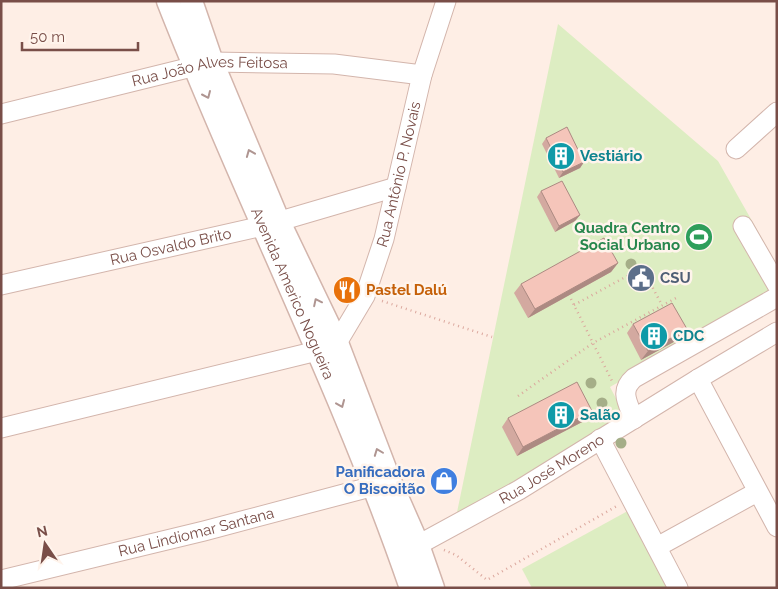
<svg xmlns="http://www.w3.org/2000/svg" width="778" height="589" viewBox="0 0 778 589" font-family="Raleway,sans-serif">
<style>
.green{fill:#ddedc2}
.lines{fill:none;stroke-linecap:round;stroke-linejoin:round}
.minor-casing{stroke:#d3b5ac;stroke-width:21}
.tertiary-casing{stroke:#d3b5ac;stroke-width:25}
.path{stroke:#dba79d;stroke-width:2.5;stroke-dasharray:1 4;stroke-linecap:butt}
.minor{stroke:#fff;stroke-width:19}
.tertiary{stroke:#fff;stroke-width:22}
.tree{fill:#a5ae88}
.wall{fill:#d3a9a0}
.shaded-wall{fill:#ac8a82}
.building{fill:#f5c5ba;stroke:#ac8a82}
.oneway{stroke:#af9591}
.labels{text-anchor:middle;dominant-baseline:central;stroke-width:5;stroke-linejoin:round;paint-order:stroke}
.street-label{font-size:15px;fill:#794e48;stroke:#fff4ec}
.culture-label{font-size:15px;font-weight:bold;fill:#0d838f;stroke:#fff4ec;text-anchor:start}
.leisure-label{font-size:15px;font-weight:bold;fill:#27864d;stroke:#fff4ec;text-anchor:end}
.service-label{font-size:15px;font-weight:bold;fill:#4e5e75;stroke:#fff4ec;text-anchor:start}
.food-label{font-size:15px;font-weight:bold;fill:#c56008;stroke:#fff4ec;text-anchor:start}
.shop-label{font-size:15px;font-weight:bold;fill:#366cbe;stroke:#fff4ec;text-anchor:end}
</style>
<rect width="100%" height="100%" fill="#feeee5"/>
<g class="green">
<polygon points="558,24 718,161 777,265 777,291 610,387 632,429 455,522"/>
<polygon points="635,507 673,583 663,588 532,588 522,569"/>
</g>
<g class="lines">
<defs>
<g id="minor">
<path id="s1" d="M1,114l211,-52 122,2 88,11"/>
<polyline points="736,149 777,112"/>
<polyline points="743,226 777,285"/>
<path id="s2" d="M1,285l262,-59 133,-39"/>
<polyline points="698,379 777,527"/>
<path d="M634,419c-6,-16 -15,-28 0,-41l143,-81"/>
<path id="s3" d="M1,428l316,-77 20,-8 28,-47 19,-57 38,-164 24,-74"/>
<polyline points="600,439 678,588"/>
<polyline points="657,547 757,492"/>
<path id="s4" d="M405,551l13,-6 101,-55 179,-111 79,-47"/>
<path id="s5" d="M1,580l203,-49 170,-45 11,-5"/>
</g>
<g id="tertiary">
<path id="s6" d="M168,1c77,197 174,386 243,587"/>
<polyline points="191,1 212,62 278,220 337,343 389,479 418,545 433,588"/>
</g>
</defs>
<use href="#minor" class="minor-casing"/>
<use href="#tertiary" class="tertiary-casing"/>
<g class="path">
<polyline points="571,299 612,381"/>
<polyline points="382,301 492,337"/>
<polyline points="574,305 642,268 662,305"/>
<polyline points="518,396 593,343 676,298"/>
<polyline points="444,550 456,555 487,580 617,506"/>
</g>
<use href="#minor" class="minor"/>
<use href="#tertiary" class="tertiary"/>
</g>
<g class="tree">
<circle cx="631" cy="264" r="5.5"/>
<circle cx="591" cy="383" r="5.5"/>
<circle cx="602" cy="403" r="5.5"/>
<circle cx="621" cy="443" r="5.5"/>
</g>
<g class="wall">
<polygon points="546,138 584,162 580,168 559,178 542,144"/>
<polygon points="541,191 580,215 575,221 555,232 537,197"/>
<polygon points="618,263 611,272 528,318 514,293 521,284"/>
<polygon points="633,324 687,329 681,338 641,360 627,333"/>
<polygon points="592,411 586,420 517,456 502,427 508,418"/>
</g>
<g class="shaded-wall">
<polygon points="584,162 580,168 559,178 563,172"/>
<polygon points="580,215 575,221 555,232 559,226"/>
<polygon points="618,263 611,272 528,318 535,309"/>
<polygon points="687,329 681,338 641,360 648,351"/>
<polygon points="592,411 586,420 517,456 523,447"/>
</g>
<g class="building">
<polygon points="567,127 584,162 563,172 546,138"/>
<polygon points="562,181 580,215 559,226 541,191"/>
<polygon points="604,238 618,263 535,309 521,284"/>
<polygon points="672,303 687,329 648,351 633,324"/>
<polygon points="577,382 592,411 523,447 508,418"/>
</g>
<defs><path id="oneway-chevron" d="M-2-3.5L2.5 0L-2 3.5" fill="none" stroke-width="1.6" stroke-linecap="round" stroke-linejoin="round" transform="scale(1.25)"/></defs>
<g class="oneway">
<use href="#oneway-chevron" transform="translate(207 95) rotate(66)"/>
<use href="#oneway-chevron" transform="translate(250 153) rotate(-112)"/>
<use href="#oneway-chevron" transform="translate(317 302) rotate(-116)"/>
<use href="#oneway-chevron" transform="translate(341 404) rotate(67)"/>
<use href="#oneway-chevron" transform="translate(378 452) rotate(-111)"/>
</g>
<defs>
<symbol id="building-disc" viewBox="-11 -11 22 22"><circle r="9.5" fill="#0f9aa8" stroke="#fff4ec"/><path d="M-4-6H4V6H1V3H-1V6H-4ZM-2.5-4.3h1.7v1.8h-1.7ZM.8-4.3h1.7v1.8H.8ZM-2.5-1h1.7V.8h-1.7ZM.8-1h1.7V.8H.8Z" fill="#fff"/></symbol>
<symbol id="stadium-disc" viewBox="-11 -11 22 22"><circle r="9.5" fill="#2e9e5b" stroke="#fff4ec"/><path d="M0-5a6.5 5 0 1 0 0 10a6.5 5 0 1 0 0-10ZM-3.5-1.8h7v3.6h-7Z" fill="#fff"/></symbol>
<symbol id="civic-disc" viewBox="-11 -11 22 22"><circle r="9.5" fill="#5c6f8a" stroke="#fff4ec"/><path d="M-.6-6.5H3V-4.5H.6V-3L4-1V1h2V6H-6V1h2V-1L-.6-3ZM-1.2 2.5V6h2.4V2.5Z" fill="#fff"/></symbol>
<symbol id="restaurant-disc" viewBox="-11 -11 22 22"><circle r="9.5" fill="#e8710a" stroke="#fff4ec"/><path d="M-5-6h1v4h1v-4h1v4h1v-4h1v5L-1.5 .5V6h-2V.5L-5-1ZM5-6V6H3V1.5H1.5Q1.5-4 5-6Z" fill="#fff"/></symbol>
<symbol id="shop-disc" viewBox="-11 -11 22 22"><circle r="9.5" fill="#3f7fe0" stroke="#fff4ec"/><path d="M-5-2.5h2.3a2.7 3.5 0 0 1 5.4 0H5L5.5 6h-11ZM-1.5-2.5h3a1.5 2.3 0 0 0-3 0Z" fill="#fff"/></symbol>
</defs>
<g fill-rule="evenodd">
<use href="#building-disc" x="545" y="140" width="32" height="32"/>
<use href="#stadium-disc" x="683" y="221" width="32" height="32"/>
<use href="#civic-disc" x="625" y="262" width="32" height="32"/>
<use href="#restaurant-disc" x="331" y="274" width="32" height="32"/>
<use href="#building-disc" x="638" y="320" width="32" height="32"/>
<use href="#building-disc" x="545" y="399" width="32" height="32"/>
<use href="#shop-disc" x="428" y="465" width="32" height="32"/>
</g>
<g class="labels">
<g class="street-label">
<text stroke="none"><textPath href="#s1" startOffset="214">Rua João Alves Feitosa</textPath></text>
<text stroke="none"><textPath href="#s3" startOffset="528">Rua Antônio P. Novais</textPath></text>
<text stroke="none"><textPath href="#s2" startOffset="174">Rua Osvaldo Brito</textPath></text>
<text stroke="none"><textPath href="#s6" startOffset="318">Avenida Americo Nogueira</textPath></text>
<text stroke="none"><textPath href="#s4" startOffset="168">Rua José Moreno</textPath></text>
<text stroke="none"><textPath href="#s5" startOffset="201">Rua Lindiomar Santana</textPath></text>
</g>
<g class="culture-label">
<text x="580" y="156">Vestiário</text>
<text x="673" y="336">CDC</text>
<text x="580" y="415">Salão</text>
</g>
<g class="leisure-label">
<text x="680" y="228">Quadra Centro<tspan x="680" dy="17">Social Urbano</tspan></text>
</g>
<g class="service-label">
<text x="660" y="278">CSU</text>
</g>
<g class="food-label">
<text x="366" y="290">Pastel Dalú</text>
</g>
<g class="shop-label">
<text x="425" y="472">Panificadora<tspan x="425" dy="17">O Biscoitão</tspan></text>
</g>
</g>
<rect width="778" height="589" fill="none" stroke="#794e48" stroke-width="5"/>
<g transform="translate(45 544) rotate(347)" stroke="#fff4ec" stroke-width="4" paint-order="stroke">
<path d="M0-4L9 19L0 12L-9 19Z" fill="#794e48"/>
<text y="-8" font-size="14" font-weight="bold" text-anchor="middle" fill="#794e48">N</text>
</g>
<path d="M22 42v8h116v-8" fill="none" stroke="#794e48" stroke-width="2.5"/>
<text x="30" y="42" font-size="15" fill="#794e48" stroke="#fff4ec" stroke-width="4" paint-order="stroke">50 m</text>
</svg>
